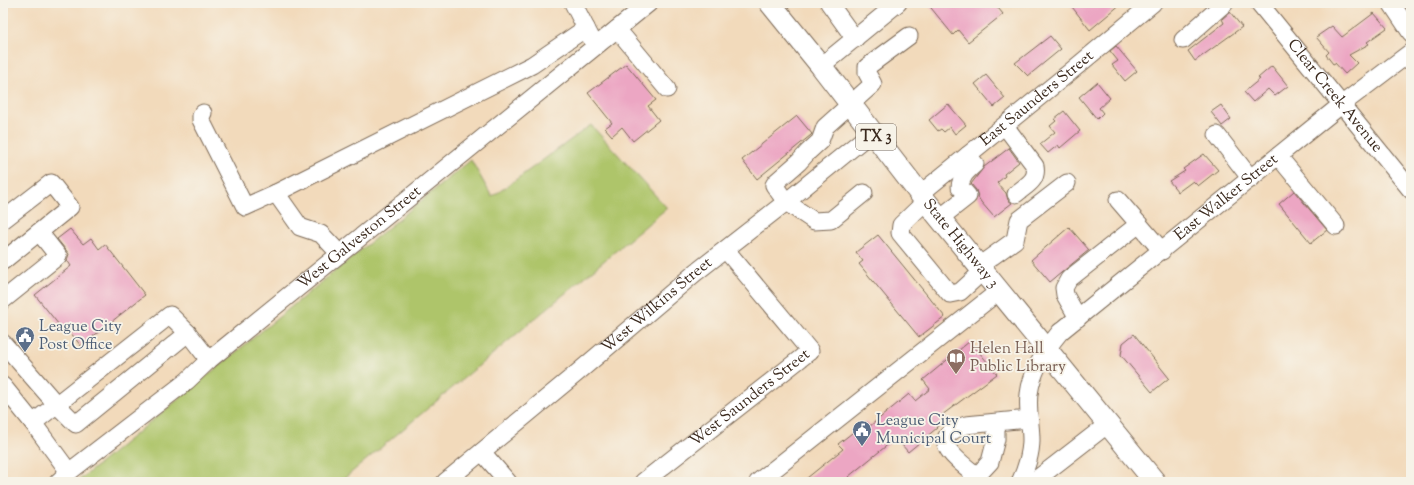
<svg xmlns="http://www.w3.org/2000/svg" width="1414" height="485" font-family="'Sorts Mill Goudy',serif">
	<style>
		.green { fill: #aec56a; stroke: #747844 }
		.building { fill: #eca6c3 }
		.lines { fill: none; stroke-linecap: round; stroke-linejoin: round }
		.minor-casing { stroke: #7b6855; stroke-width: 19 }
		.major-casing { stroke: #7b6855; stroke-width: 23 }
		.minor { stroke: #fff; stroke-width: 17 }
		.major { stroke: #fff; stroke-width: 21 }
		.labels { text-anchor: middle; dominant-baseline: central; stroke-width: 3.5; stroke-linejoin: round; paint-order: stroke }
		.shield { fill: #f7f3e8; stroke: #73665b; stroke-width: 1 }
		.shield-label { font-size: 15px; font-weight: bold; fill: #3b2a1e }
		.street-label { font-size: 16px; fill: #3b2a1e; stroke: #f7f3e8 }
		.service-label { font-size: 16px; fill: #4e5e75; stroke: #f7f3e8; text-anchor: start }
		.education-label { font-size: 16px; fill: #785e54; stroke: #f7f3e8; text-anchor: start }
	</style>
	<rect width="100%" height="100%" fill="#f7f3e8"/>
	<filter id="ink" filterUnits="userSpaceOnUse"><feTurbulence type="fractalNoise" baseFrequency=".025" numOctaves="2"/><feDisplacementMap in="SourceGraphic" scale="8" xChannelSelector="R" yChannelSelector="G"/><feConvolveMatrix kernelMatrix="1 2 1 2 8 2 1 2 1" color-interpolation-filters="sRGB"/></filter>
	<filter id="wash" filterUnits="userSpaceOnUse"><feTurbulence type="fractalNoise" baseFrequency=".012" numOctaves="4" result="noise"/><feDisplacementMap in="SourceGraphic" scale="16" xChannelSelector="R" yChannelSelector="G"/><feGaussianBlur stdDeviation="0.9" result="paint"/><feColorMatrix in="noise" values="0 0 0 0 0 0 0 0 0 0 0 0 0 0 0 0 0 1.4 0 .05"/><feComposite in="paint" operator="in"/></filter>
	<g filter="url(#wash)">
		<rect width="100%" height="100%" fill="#f2dabb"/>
		<path class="green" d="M591 125 667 208 340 482H77L471 160 492 197Z"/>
		<g id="blocks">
			<g class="building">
				<path d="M927 3H994L1003 14 968 42 958 30 953 35Z"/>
				<path d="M1069 3H1122L1090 30Z"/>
				<path d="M1230 12 1242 27 1195 61 1188 51 1224 23 1222 19Z"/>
				<path d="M1374 13 1387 28 1367 42 1369 44 1349 55 1357 63 1345 74 1335 63 1333 64 1326 55 1329 52 1316 37 1332 26 1342 37Z"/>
				<path d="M1050 36 1061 49 1028 76 1015 63Z"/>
				<path d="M1116 46 1137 71 1125 81 1112 65 1118 61 1110 51Z"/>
				<path d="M626 64 656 100 648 106 659 120 633 141 622 127 612 136 605 128 612 123 588 93Z"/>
				<path d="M1272 66 1288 86 1275 96 1268 89 1253 102 1244 92 1260 79 1258 78Z"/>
				<path d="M986 75 1005 98 994 107 975 84Z"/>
				<path d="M1097 82 1110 98 1099 108 1103 113 1097 119 1079 97Z"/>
				<path d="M948 104 966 125 955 134 950 127 944 132 941 129 938 131 929 120Z"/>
				<path d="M1221 105 1231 119 1222 126 1211 112Z"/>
				<path d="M1064 111 1080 131 1060 148 1058 145 1048 153 1040 144 1055 132 1050 126 1056 121 1054 119Z"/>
				<path d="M797 116 812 134 811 135 757 179 742 160Z"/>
				<path d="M1009 148 1019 162 1004 174 1005 176 997 183 1006 193 1008 200 1012 203 994 217 981 202 978 197 976 190 971 184 984 167Z"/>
				<path d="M1204 154 1218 170 1198 186 1193 181 1178 192 1169 181 1185 171 1183 169Z"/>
				<path d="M1294 191 1327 230 1311 243 1279 204Z"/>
				<path d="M1069 227 1089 250 1050 282 1031 260Z"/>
				<path d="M70 229 83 244 91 238 99 249 105 244 145 295 81 346 70 332 67 335 35 295 71 266 67 260 69 254 57 239Z"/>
				<path d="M878 235 945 317 919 337 859 264 863 261 856 252Z"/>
				<path d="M1134 334 1169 378 1152 392 1121 355 1123 343Z"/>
				<path d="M970 341 997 374 942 415 947 420 936 427 937 428 908 452 896 438 848 477 852 482H802L843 449 838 444 866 422 870 426 909 394 915 401 930 389 923 380Z"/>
			</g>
		</g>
	</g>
	<g filter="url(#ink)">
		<use href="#blocks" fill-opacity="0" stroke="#7b6855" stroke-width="1"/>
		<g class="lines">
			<defs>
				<g id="minor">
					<path d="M573 3 591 38"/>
					<path d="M829 3 855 39"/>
					<path id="s1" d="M1259 3 1411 190"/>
					<path d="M1391 3 1411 33"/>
					<path d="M617 29 667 89"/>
					<path d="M1183 40 1225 3"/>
					<path d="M821 66 898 3"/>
					<path d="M203 113 201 116V120L245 207 276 193 300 227 321 234 340 254"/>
					<path d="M1005 126 1035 166C1038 181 1026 185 1016 194"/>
					<path d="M1217 135 1251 179"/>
					<path d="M1278 156 1336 226"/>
					<path d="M276 193 532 65 586 28"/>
					<path d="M864 193 831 220 814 221 786 202 774 185 776 182 799 162 808 152 820 141 825 127 873 84 867 73V67L909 36"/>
					<path id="s2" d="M920 194 1070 72 1153 3"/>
					<path d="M1118 200 1162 251"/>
					<path d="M926 201 901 225 900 233 950 294 960 292 983 271"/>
					<path d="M940 218 968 196 960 187C961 176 967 171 975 164L968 155"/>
					<path d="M3 220 51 183 70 207 3 261"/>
					<path d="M979 266 1015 240 1019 220 1067 183"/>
					<path d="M3 300 58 256 39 232"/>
					<path d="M1078 318 1065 295 1064 288 1069 279 1139 224"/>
					<path d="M3 343 56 404 76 424 188 333"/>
					<path d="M3 386 33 423 69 472"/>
					<path d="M33 423 170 315 188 333 209 360"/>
					<path d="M482 452 508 482"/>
					<path d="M977 476 990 462 996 439V423"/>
					<path id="s3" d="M58 482 69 472 187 381 209 360 649 3"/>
					<path id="s4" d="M445 482 577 373 695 273 786 202 872 132"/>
					<path id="s5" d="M643 482 810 351 726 250"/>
					<path d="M758 482 999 291"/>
					<path d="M970 482 977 476C959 461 923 438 966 425L1029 419"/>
					<path id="s6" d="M1020 482C1026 470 1031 453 1031 440 1031 425 1027 409 1029 394 1032 370 1045 350 1060 332L1341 105 1411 52"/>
					<path d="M1033 482 1108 424"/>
				</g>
				<g id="major">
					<path id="s7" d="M770 3 821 66 920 194 1155 482"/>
				</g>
			</defs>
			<use href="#minor" class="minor-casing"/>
			<use href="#major" class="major-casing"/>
			<use href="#minor" class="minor"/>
			<use href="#major" class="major"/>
		</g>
	</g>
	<defs>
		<symbol id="civic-pin" viewBox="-11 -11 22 30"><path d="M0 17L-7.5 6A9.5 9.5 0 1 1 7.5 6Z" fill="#5c6f8a" stroke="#f7f3e8"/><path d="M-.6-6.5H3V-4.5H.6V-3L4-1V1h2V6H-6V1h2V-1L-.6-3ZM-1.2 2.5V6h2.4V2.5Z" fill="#fff"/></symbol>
		<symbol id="library-pin" viewBox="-11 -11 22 30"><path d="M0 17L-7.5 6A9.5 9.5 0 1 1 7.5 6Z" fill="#8d6e63" stroke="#f7f3e8"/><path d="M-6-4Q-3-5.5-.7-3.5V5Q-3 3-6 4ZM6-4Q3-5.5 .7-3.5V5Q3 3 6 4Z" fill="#fff"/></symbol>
	</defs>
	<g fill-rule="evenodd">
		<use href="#civic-pin" x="14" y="325" width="22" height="30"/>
		<use href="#library-pin" x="945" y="347" width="22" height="30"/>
		<use href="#civic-pin" x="851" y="419" width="22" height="30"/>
	</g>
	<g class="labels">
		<rect class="shield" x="856" y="124" width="40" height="26" rx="3"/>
		<g class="shield-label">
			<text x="876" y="137">TX 3</text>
		</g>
		<g class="street-label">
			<text stroke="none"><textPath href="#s1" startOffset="120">Clear Creek Avenue</textPath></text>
			<text stroke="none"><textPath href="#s2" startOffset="151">East Saunders Street</textPath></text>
			<text stroke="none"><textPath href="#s6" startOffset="374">East Walker Street</textPath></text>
			<text stroke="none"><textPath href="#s3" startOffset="388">West Galveston Street</textPath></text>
			<text stroke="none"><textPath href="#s7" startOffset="307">State Highway 3</textPath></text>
			<text stroke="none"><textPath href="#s4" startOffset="276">West Wilkins Street</textPath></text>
			<text stroke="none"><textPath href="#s5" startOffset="136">West Saunders Street</textPath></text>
		</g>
		<g class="service-label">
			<text x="39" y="327">League City<tspan x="39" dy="18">Post Office</tspan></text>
			<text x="876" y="421">League City<tspan x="876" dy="18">Municipal Court</tspan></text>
		</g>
		<g class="education-label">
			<text x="970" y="349">Helen Hall<tspan x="970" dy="18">Public Library</tspan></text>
		</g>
	</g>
	<rect width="1414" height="485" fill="none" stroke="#f7f3e8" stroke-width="16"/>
</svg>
